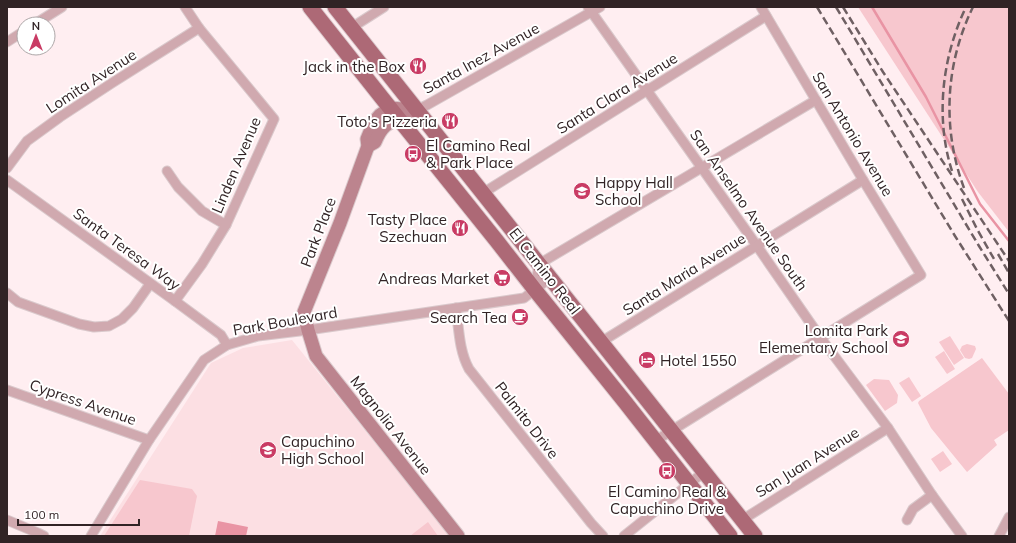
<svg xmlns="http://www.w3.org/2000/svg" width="1016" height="543" font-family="Mulish,sans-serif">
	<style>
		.built { fill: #fcdfe3 }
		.green { fill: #f7c7ce }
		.water { fill: #e994a4 }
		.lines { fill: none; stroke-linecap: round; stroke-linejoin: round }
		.stream { stroke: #e994a4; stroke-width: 2.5 }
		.minor-casing { stroke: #dac9cc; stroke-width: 11 }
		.secondary-casing { stroke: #dac9cc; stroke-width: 15 }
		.primary-casing { stroke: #dac9cc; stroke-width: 17 }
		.minor { stroke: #d0a9af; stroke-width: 9 }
		.secondary { stroke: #bc848e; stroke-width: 13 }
		.primary { stroke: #ad6976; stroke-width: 15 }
		.rail { stroke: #6f6063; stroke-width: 2.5; stroke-dasharray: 8 4; stroke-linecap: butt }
		.labels { text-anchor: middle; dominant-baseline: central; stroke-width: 4; stroke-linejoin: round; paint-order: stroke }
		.street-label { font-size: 15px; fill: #312325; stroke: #fff }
		.poi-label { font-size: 15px; fill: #312325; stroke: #fff; text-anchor: end }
	</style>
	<rect width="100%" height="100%" fill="#ffeef1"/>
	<path class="built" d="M292 340 450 536H100L211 363 243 348Z"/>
	<g class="green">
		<path d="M858 7H1009V232L978 192Z"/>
		<path d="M950 336 964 358 954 365 939 342Z"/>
		<path d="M967 344 975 346 976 349 972 358 969 359 965 358 960 350 962 346Z"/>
		<path d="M944 351 955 369 947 374 935 357Z"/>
		<path d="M982 358 1009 394V430L994 440 997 445 967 472 931 428 918 403 919 401Z"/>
		<path d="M909 377 921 396 912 402 899 383Z"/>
		<path d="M874 379 889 380 898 395 897 403 885 411 866 385Z"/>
		<path d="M943 451 952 464 940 472 931 459Z"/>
		<path d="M140 480 192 489 197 496 189 536H104Z"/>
		<path d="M428 522 438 536H410Z"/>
	</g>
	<path class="water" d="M218 521 248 527 246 536H215Z"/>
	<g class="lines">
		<path class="stream" d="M872 7 926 97 980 204 1009 241"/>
		<defs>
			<g id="minor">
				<path d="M588 7 757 246 820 337 888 428 932 495 962 536"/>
				<path d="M35 24 62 7"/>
				<path d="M351 28 384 7"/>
				<path d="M7 42 24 31"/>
				<path d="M417 110 427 105 600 7"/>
				<path d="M7 168 27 141 60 117 112 83 199 28"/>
				<path d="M167 171 178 187 202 211 226 225"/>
				<path d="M7 180 175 301 221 335 227 345"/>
				<path d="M483 193 766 16"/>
				<path d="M535 290 539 264 816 100"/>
				<path d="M7 293 18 302 79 324 94 327 109 326 122 319 133 308 150 284"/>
				<path d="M175 301 202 264 226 225 274 119 199 28 185 7"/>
				<path d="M456 308C459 329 459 351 469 369L591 523 603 536"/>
				<path d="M601 342 863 180"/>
				<path d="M7 390 149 440"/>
				<path d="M655 441 921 275 863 180 761 7"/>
				<path d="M7 520 38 533 44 536"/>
				<path d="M742 520 888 428"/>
				<path d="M907 520 913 509 932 495"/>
				<path d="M91 536 149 440 204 360 227 345 258 336 308 330 524 298 550 278"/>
				<path d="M624 536 704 472"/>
				<path d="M999 536 1009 517"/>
			</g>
			<g id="secondary">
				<path d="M417 110 390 108 380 115 374 122 367 139 368 146 340 223 304 312 308 330 316 356 458 536"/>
				<path d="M368 146 375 142C383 123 389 123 407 114"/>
			</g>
			<g id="primary">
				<path d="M310 7 382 98 496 240 535 290 625 402 730 536"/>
				<path d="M335 7 755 536"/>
			</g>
		</defs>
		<use href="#minor" class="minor-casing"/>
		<use href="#secondary" class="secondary-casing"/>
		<use href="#primary" class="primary-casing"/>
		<use href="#minor" class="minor"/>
		<use href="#secondary" class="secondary"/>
		<use href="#primary" class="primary"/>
		<g class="rail">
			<path d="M817 7 955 236 1009 321"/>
			<path d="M836 7 979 246 1009 294"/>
			<path d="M843 7 883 72 1009 261"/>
			<path d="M952 171C935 118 942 57 966 7"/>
			<path d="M964 188C942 129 945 64 973 7"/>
			<path d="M962 199 977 229 994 259"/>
			<path d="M998 254 1009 273"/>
		</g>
	</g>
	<defs>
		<symbol id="restaurant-disc" viewBox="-11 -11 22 22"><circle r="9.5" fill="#c93b64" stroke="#fff"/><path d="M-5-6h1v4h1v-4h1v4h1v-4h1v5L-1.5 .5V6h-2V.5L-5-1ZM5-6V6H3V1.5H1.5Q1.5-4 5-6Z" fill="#fff"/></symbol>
		<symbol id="bus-disc" viewBox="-11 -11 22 22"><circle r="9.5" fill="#c93b64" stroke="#fff"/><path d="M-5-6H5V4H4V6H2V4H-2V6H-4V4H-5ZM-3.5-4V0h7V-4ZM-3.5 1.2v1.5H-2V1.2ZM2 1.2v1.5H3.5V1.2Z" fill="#fff"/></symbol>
		<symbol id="school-disc" viewBox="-11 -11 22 22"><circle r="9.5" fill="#c93b64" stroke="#fff"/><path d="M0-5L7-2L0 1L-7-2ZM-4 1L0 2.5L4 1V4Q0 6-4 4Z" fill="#fff"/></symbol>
		<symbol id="supermarket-disc" viewBox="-11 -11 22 22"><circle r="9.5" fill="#c93b64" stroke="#fff"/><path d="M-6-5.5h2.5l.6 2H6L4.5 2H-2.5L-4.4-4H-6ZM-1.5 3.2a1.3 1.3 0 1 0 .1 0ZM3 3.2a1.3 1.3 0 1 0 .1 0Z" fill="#fff"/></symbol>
		<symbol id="cafe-disc" viewBox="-11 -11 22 22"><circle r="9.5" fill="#c93b64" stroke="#fff"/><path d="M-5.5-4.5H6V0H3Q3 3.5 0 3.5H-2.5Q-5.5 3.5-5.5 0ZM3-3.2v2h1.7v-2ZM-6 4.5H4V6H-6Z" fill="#fff"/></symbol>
		<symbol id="hotel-disc" viewBox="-11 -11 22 22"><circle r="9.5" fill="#c93b64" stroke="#fff"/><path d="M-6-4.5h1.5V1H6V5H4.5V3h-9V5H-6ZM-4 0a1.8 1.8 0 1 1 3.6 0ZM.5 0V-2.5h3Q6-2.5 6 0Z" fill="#fff"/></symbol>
	</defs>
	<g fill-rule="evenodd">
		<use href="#restaurant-disc" x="408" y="56" width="20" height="20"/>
		<use href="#restaurant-disc" x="440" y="111" width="20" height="20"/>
		<use href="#bus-disc" x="403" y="144" width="20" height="20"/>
		<use href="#school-disc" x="572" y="181" width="20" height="20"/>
		<use href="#restaurant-disc" x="450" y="218" width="20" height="20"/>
		<use href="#supermarket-disc" x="492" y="268" width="20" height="20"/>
		<use href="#cafe-disc" x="510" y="307" width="20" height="20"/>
		<use href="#school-disc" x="891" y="329" width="20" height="20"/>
		<use href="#hotel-disc" x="637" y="350" width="20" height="20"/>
		<use href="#school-disc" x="258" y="440" width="20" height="20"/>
		<use href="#bus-disc" x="657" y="461" width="20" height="20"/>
	</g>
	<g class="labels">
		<g class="street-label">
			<text transform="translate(481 58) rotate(-29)">Santa Inez Avenue</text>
			<text transform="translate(91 81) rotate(-33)">Lomita Avenue</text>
			<text transform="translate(617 93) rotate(-32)">Santa Clara Avenue</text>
			<text transform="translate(853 134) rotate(59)">San Antonio Avenue</text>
			<text transform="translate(236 165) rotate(-67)">Linden Avenue</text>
			<text transform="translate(749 210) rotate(55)">San Anselmo Avenue South</text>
			<text transform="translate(318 232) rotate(-69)">Park Place</text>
			<text transform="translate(127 249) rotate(36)">Santa Teresa Way</text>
			<text transform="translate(545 271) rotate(52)">El Camino Real</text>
			<text transform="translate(684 274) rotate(-32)">Santa Maria Avenue</text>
			<text transform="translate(285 321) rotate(-10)">Park Boulevard</text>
			<text transform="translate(83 402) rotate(19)">Cypress Avenue</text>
			<text transform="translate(527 420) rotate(52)">Palmito Drive</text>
			<text transform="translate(391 425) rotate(52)">Magnolia Avenue</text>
			<text transform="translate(807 462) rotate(-32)">San Juan Avenue</text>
		</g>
		<g class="poi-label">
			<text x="405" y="66">Jack in the Box</text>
			<text x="437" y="121">Toto's Pizzeria</text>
			<text x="426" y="145" text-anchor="start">El Camino Real<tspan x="426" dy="17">&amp; Park Place</tspan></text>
			<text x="595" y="182" text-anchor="start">Happy Hall<tspan x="595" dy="17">School</tspan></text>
			<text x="447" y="219">Tasty Place<tspan x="447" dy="17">Szechuan</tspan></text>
			<text x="489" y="278">Andreas Market</text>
			<text x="507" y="317">Search Tea</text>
			<text x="888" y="330">Lomita Park<tspan x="888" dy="17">Elementary School</tspan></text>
			<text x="660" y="360" text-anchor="start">Hotel 1550</text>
			<text x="281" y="441" text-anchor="start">Capuchino<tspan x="281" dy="17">High School</tspan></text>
			<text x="667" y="491" text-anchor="middle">El Camino Real &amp;<tspan x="667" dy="17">Capuchino Drive</tspan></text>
		</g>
	</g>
	<rect width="1016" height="543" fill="none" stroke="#312325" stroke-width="16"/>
	<g transform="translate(36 36)"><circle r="19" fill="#ffffff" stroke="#ada7a8"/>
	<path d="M0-3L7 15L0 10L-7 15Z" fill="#c93b64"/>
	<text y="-6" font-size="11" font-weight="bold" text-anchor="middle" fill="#312325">N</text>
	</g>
	<path d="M18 519v6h121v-6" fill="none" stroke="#312325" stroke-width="2"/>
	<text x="24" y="519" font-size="12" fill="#312325" stroke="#ffffff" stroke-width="3" paint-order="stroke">100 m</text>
</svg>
